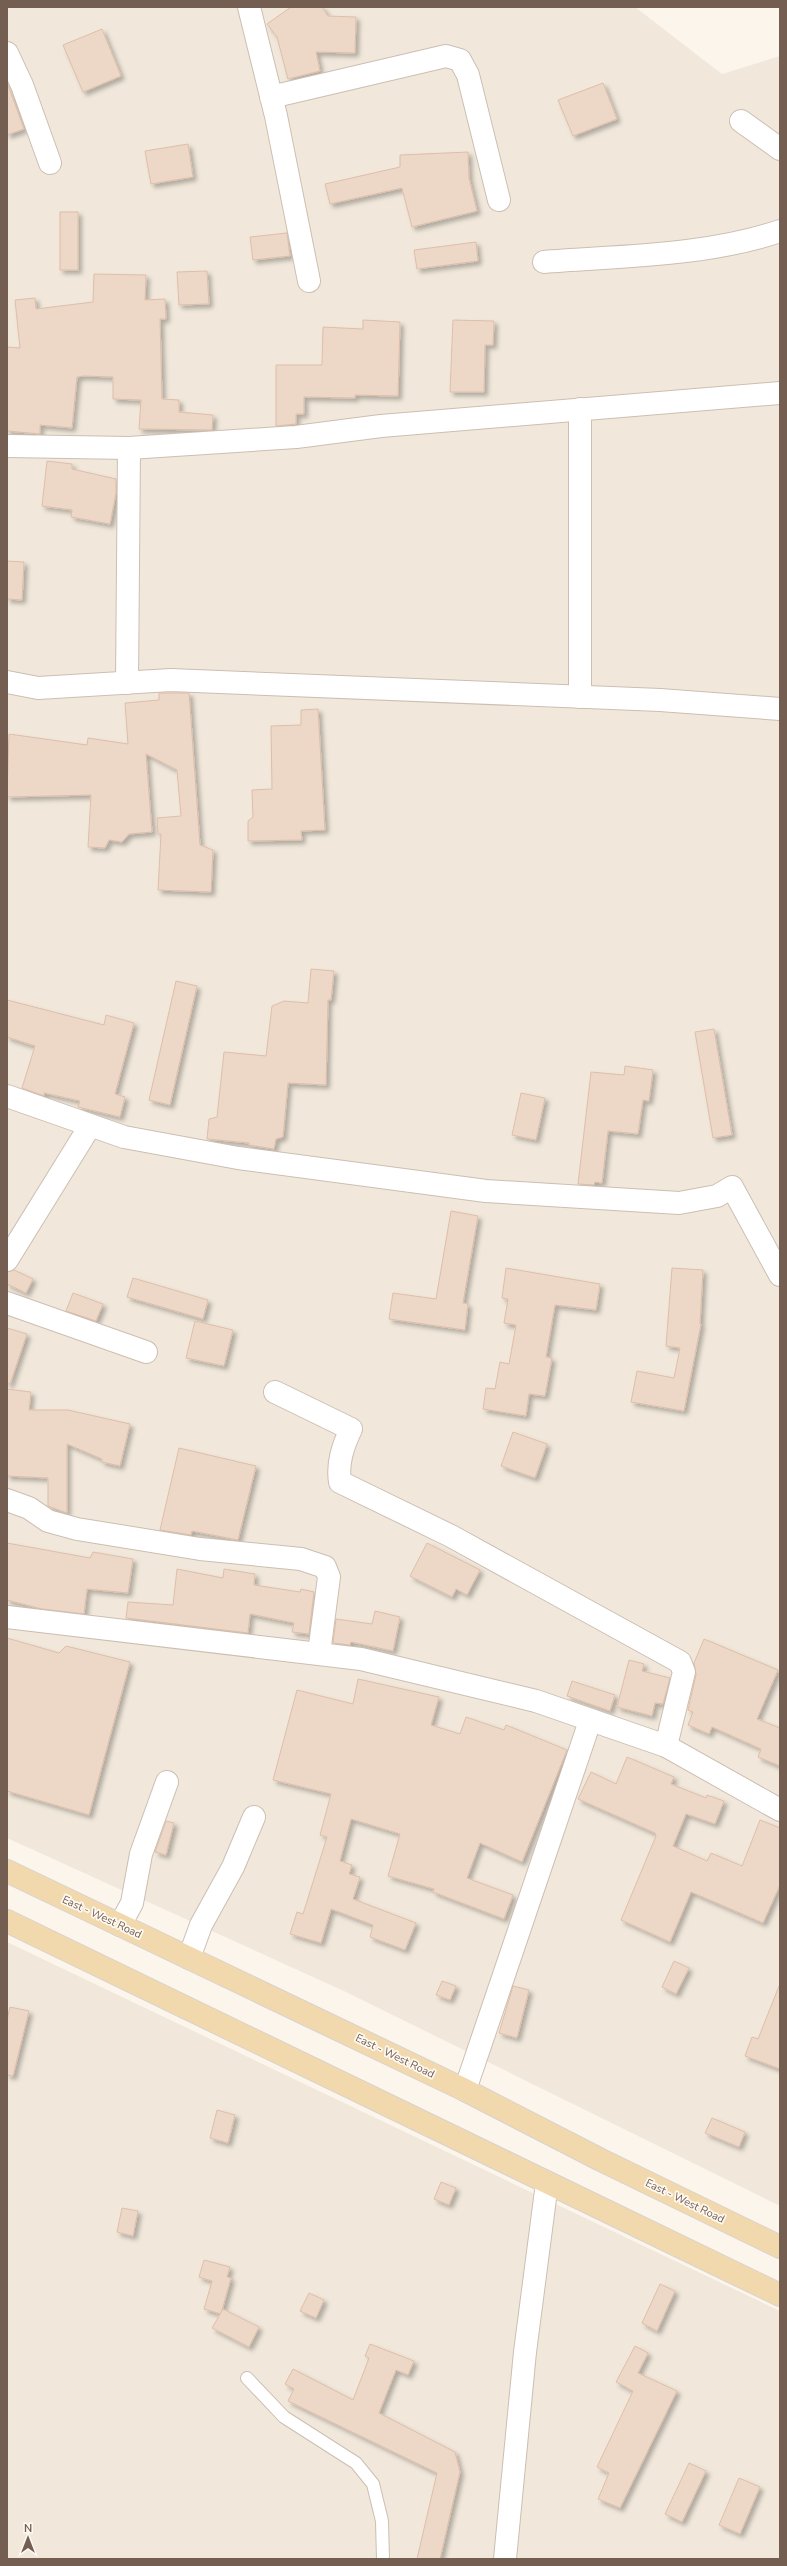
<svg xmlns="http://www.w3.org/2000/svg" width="787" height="2566" font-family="'Nunito Sans',sans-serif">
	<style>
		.residential { fill: #f1e8db }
		.building { fill: #edd7c6; stroke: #debea9; filter: url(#shadow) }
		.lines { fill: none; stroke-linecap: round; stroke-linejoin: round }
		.service-casing { stroke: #ccbeb2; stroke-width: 14 }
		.minor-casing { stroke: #ccbeb2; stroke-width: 24 }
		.primary-casing { stroke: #d8d2ce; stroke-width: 24 }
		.service { stroke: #fff; stroke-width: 12 }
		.minor { stroke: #fff; stroke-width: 22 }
		.primary { stroke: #f1d9ad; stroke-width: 22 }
		.labels { text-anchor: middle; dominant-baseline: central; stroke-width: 3.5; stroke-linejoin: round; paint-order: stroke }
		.street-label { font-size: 11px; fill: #735e51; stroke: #fdf9f2 }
	</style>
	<defs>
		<filter id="shadow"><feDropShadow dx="3.5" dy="3.5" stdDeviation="2" flood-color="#0004"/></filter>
	</defs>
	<rect width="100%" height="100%" fill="#fbf5ec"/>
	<g class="residential">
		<path d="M7 7H635L722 74 780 56V2206L346 1992 7 1838Z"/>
		<path d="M7 1942 780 2311V2559H7Z"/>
	</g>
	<g class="building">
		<path d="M291 7H322L328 16 356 17 355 53 316 52 320 71 288 79 277 37 267 24Z"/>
		<path d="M102 29 121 76 83 92 63 45Z"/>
		<path d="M7 82 24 129 7 135Z"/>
		<path d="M603 83 617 119 573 136 558 100Z"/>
		<path d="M188 144 193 177 151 184 145 151Z"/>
		<path d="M468 152 469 178 477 211 412 227 402 188 330 204 325 184 400 167V155Z"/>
		<rect x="60" y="212" width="18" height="58"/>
		<path d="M287 233 290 256 253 260 250 237Z"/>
		<path d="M476 242 478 261 417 269 414 250Z"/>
		<path d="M207 271 209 304 179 305 177 272Z"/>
		<path d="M94 274 146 275 145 300 165 299 166 319H160L162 399 179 400V412L213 415 212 430 139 429 141 400 113 399V377L84 376 77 377 72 428 40 425V434L7 431V347L20 348 15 300 35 298 36 309 93 302Z"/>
		<path d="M363 320 400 322 398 396 355 395V398L304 397V414H296V424L276 426V365H322L323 327 363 329Z"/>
		<path d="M453 320 494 321 493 345H485L484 392H450Z"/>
		<path d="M47 461 72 464V469L116 479V493L110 524 71 517 72 510 42 506Z"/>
		<path d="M7 561 24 562 22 600 7 599Z"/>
		<path d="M159 693H189L200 845 213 850 211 892 158 890 161 834H158L157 818 181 816 177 770 146 754 152 832 129 834 122 842 109 840 105 848 88 847 91 795 7 797 9 734 87 745 88 738 128 744 125 703 159 700Z"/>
		<path d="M318 709 325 830 301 831 302 840 248 841V821L253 817 252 790 272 789 271 726 301 725V710Z"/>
		<path d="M311 969 334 971 331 1000H328L326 1085 288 1083 283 1137 276 1139 274 1149 249 1145V1143L207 1139 209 1119 217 1117 224 1052 266 1056 272 1006 284 1001 308 1003Z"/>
		<path d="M176 981 197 986 170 1105 149 1100Z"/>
		<path d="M7 1000 104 1025 106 1015 134 1023 115 1094 125 1097 120 1117 78 1107 80 1101 44 1093V1096L22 1088 35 1046 7 1037Z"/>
		<path d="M714 1029 732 1135 713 1138 695 1032Z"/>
		<path d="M625 1066 653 1070 649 1101 643 1100 638 1134 608 1131 602 1183 595 1182 594 1185 578 1184 591 1072 624 1075Z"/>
		<path d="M521 1093 545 1098 536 1140 512 1135Z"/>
		<path d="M451 1211 478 1216 463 1303 468 1304 465 1330 389 1319 393 1293 436 1299Z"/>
		<path d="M506 1268 600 1284 596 1310 555 1305 546 1357 552 1358 545 1396 529 1394 526 1416 483 1409 486 1388 495 1389 500 1362 509 1364 516 1325 504 1323 508 1299 502 1298Z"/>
		<path d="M672 1268 703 1270 700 1324H701L684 1411 631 1402 637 1371 674 1378 680 1348 666 1346Z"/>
		<path d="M14 1270 33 1279 26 1293 7 1284V1272Z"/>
		<path d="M133 1278 208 1300 203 1319 127 1297Z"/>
		<path d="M73 1293 103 1304 96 1321 66 1311Z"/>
		<path d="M195 1321 233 1330 224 1366 186 1358Z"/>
		<path d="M7 1328 27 1334 10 1384H7Z"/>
		<path d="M7 1389 31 1392 29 1410H68L130 1424 120 1466 102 1462V1459L67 1444V1513L48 1506V1478L7 1476Z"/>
		<path d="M513 1432 547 1444 535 1478 501 1466Z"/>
		<path d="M179 1448 256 1466 238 1540 192 1531 191 1535 160 1530Z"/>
		<path d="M7 1543 90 1558 93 1552 133 1559 128 1593 87 1589 84 1614 42 1609 7 1600Z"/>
		<path d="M427 1543 480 1570 467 1595 456 1589 452 1597 410 1576Z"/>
		<path d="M177 1569 223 1578 224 1569 255 1574 254 1585 300 1592 301 1589 314 1592 309 1634 292 1632 294 1623 250 1614 248 1633 126 1618 128 1602 173 1605Z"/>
		<path d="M375 1611 400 1617 393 1651 351 1642 350 1645 333 1643 336 1619 372 1624Z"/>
		<path d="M7 1638 59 1653 66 1646 130 1662 89 1815 7 1791Z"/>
		<path d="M704 1639 778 1670 757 1719 780 1728V1766L758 1757 761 1749 712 1727 709 1734 688 1725 693 1712 688 1710 696 1675 694 1663Z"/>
		<path d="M629 1660 644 1664 642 1671 670 1678 663 1704 655 1703 652 1716 617 1707Z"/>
		<path d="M358 1679 439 1697 431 1725 460 1734 466 1717 504 1730 506 1725 567 1750 522 1862 480 1843 467 1878 513 1895 504 1919 433 1892 434 1889 388 1876 400 1834 351 1819 340 1861 352 1865 349 1874 360 1877 353 1899 416 1923 405 1950 370 1937 373 1925 331 1909 321 1943 290 1934 297 1912 303 1914 327 1837 320 1835 331 1794 273 1780 297 1690 353 1704Z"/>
		<path d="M572 1681 615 1695 610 1711 567 1696Z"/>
		<path d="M627 1757 674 1777 671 1784 706 1798 707 1795 724 1801 715 1824 686 1814 673 1846 707 1861 711 1853 742 1866 760 1820 780 1828V1885L763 1923 691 1892 670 1942 621 1920 656 1836 655 1833 578 1799 591 1772 616 1784Z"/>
		<path d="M166 1821 174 1823 166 1855 155 1852Z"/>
		<path d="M674 1961 689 1968 676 1994 662 1987Z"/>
		<path d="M442 1981 456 1986 450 2000 436 1995Z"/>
		<path d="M513 1986 529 1990 517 2038 499 2033Z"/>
		<path d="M779 1986H780V2069L745 2056 752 2037 758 2039Z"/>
		<path d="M10 2007 29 2011 13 2076 7 2075V2020Z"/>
		<path d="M217 2110 235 2115 228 2143 210 2138Z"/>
		<path d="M712 2118 745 2132 739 2147 705 2133Z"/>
		<path d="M441 2182 456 2188 449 2205 434 2199Z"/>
		<path d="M122 2208 138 2211 133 2236 117 2232Z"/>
		<path d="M204 2260 230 2267 227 2277 231 2278 221 2314 204 2309 212 2281 199 2277Z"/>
		<path d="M660 2284 675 2291 657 2331 642 2323Z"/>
		<path d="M309 2293 324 2300 316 2318 300 2311Z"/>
		<path d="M223 2309 259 2327 249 2347 212 2328Z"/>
		<path d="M370 2344 414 2361 408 2375 396 2370 379 2413 455 2452 460 2472 440 2559H417L437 2473 288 2401 294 2389 285 2384 293 2369 353 2400 369 2358 365 2356Z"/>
		<path d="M635 2346 648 2353 638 2373 677 2391 620 2508 598 2499 609 2473 597 2467 633 2391 616 2382Z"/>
		<path d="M689 2463 706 2471 682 2522 665 2514Z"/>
		<path d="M739 2478 760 2487 740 2534 719 2525Z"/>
	</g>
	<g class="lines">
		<defs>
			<path id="service" d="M247 2378 284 2417 356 2463 373 2484 382 2521 383 2559"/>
			<g id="minor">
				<path d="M249 7 276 116 309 281"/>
				<path d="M7 53 22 85 50 163"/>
				<path d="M271 97 446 56 460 60 468 75 499 200"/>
				<path d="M741 121 780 149"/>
				<path d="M544 262C621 256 706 256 780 231"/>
				<path d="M580 409V697"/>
				<path d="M7 446 129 448 296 437 381 426 780 393"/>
				<path d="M7 682 38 688 171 680 660 700 780 709"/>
				<path d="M127 683 129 448"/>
				<path d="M7 1096 124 1137 238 1158 486 1191 679 1203 717 1196 732 1187 780 1275"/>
				<path d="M7 1260 90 1126"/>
				<path d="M7 1303 146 1352"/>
				<path d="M275 1392 351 1429C343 1446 337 1463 340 1482L451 1536 680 1662 684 1672 666 1746"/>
				<path d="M7 1500 29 1508 48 1521 77 1529 200 1549 301 1559 325 1567 329 1577 319 1653"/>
				<path d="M7 1617 361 1659 536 1701 666 1746 780 1810"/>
				<path d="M120 1925 132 1903 141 1854 167 1782"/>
				<path d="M189 1958 201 1925 233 1867 254 1817"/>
				<path d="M465 2090 590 1721"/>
				<path d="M505 2559 525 2352 547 2183"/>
			</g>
			<g id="primary">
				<path d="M7 1871 465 2090 601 2160 780 2247"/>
				<path d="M7 1921 780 2295"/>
			</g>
		</defs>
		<use href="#service" class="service-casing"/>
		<use href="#minor" class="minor-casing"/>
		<use href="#primary" class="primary-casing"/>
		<use href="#service" class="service"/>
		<use href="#minor" class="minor"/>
		<use href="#primary" class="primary"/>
	</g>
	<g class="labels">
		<g class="street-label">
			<text transform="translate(102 1917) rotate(25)">East - West Road</text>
			<text transform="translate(395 2056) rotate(26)">East - West Road</text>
			<text transform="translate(685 2201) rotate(26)">East - West Road</text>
		</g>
	</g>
	<rect width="787" height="2566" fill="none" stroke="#735e51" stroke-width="16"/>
	<g transform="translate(28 2538)" stroke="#fdf9f2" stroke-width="3" paint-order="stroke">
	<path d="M0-3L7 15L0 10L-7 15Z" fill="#735e51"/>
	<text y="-6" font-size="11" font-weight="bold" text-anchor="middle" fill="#735e51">N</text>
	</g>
</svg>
